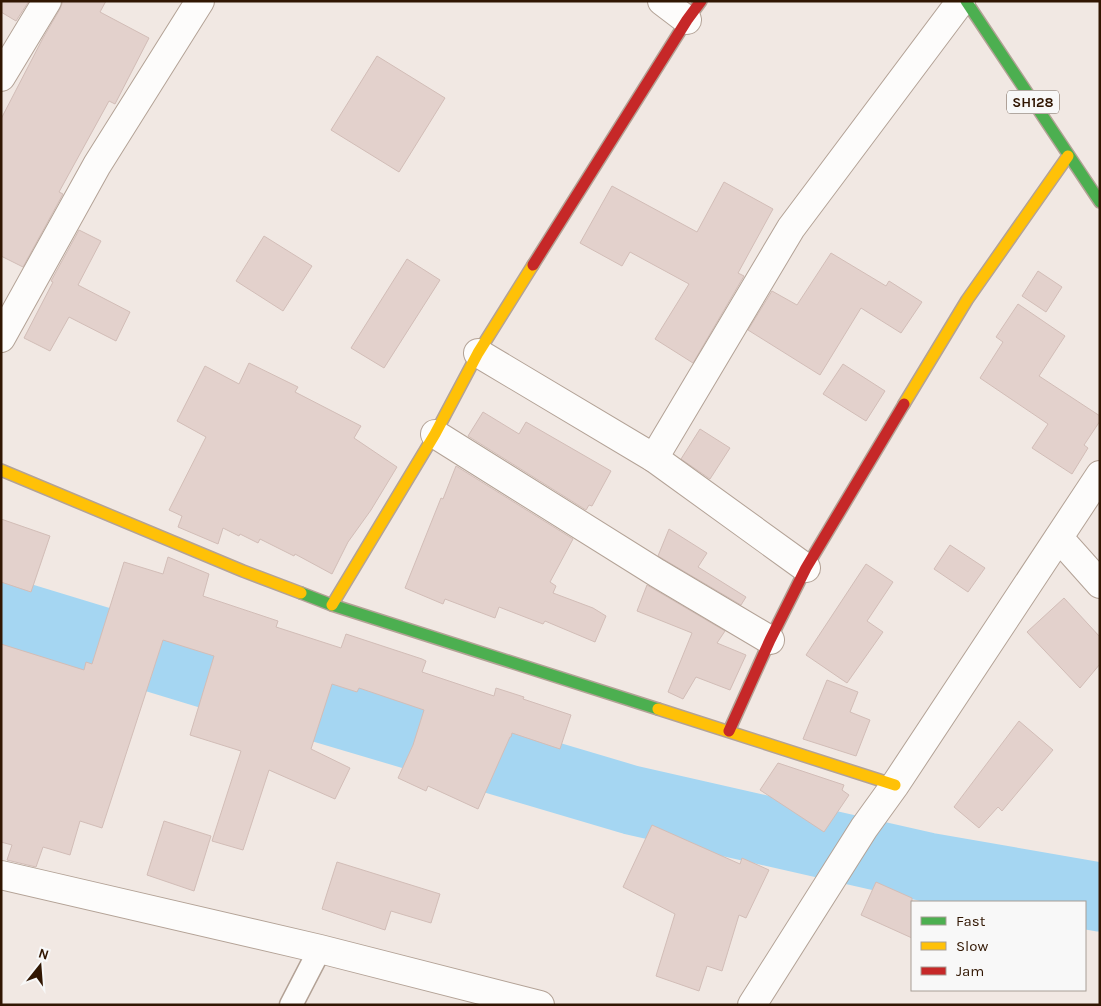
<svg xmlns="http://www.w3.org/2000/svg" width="1101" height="1006" font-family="Karla,sans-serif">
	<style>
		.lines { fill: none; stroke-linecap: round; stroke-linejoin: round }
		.river { stroke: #a5d6f2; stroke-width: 69 }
		.building { fill: #e3d1cc; stroke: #d2bdb7 }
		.lane-casing { stroke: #b3a296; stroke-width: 25 }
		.street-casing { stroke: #b3a296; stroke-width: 30 }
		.fast-casing { stroke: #b3a296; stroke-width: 14 }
		.slow-casing { stroke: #b3a296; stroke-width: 14 }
		.jam-casing { stroke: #b3a296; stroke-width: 14 }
		.lane { stroke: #fdfcfb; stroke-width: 22 }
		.street { stroke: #fdfcfb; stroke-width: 28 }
		.fast { stroke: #4caf50; stroke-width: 11 }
		.slow { stroke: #ffc107; stroke-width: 11 }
		.jam { stroke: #c62828; stroke-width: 11 }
		.labels { text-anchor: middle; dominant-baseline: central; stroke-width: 4; stroke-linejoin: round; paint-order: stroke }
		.shield { fill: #f8f8f8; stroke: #6d5a4c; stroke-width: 1 }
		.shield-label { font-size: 14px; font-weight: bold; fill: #311602 }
	</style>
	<rect width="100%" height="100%" fill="#f1e8e3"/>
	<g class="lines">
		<path class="river" d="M1 611 244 685 631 800 927 867 1100 897"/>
	</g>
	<g class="building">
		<path d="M1 1H29L16 21 1 12Z"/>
		<path d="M63 1H106L100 12 149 38 115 104 109 101 59 192 63 194 23 267 1 256V119L43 38 60 9Z"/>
		<path d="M377 56 445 98 399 172 331 130Z"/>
		<path d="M724 182 773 209 738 273 744 276 693 363 655 339 689 284 630 252 622 266 580 243 612 186 697 232Z"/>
		<path d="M79 230 101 241 78 285 130 312 116 341 69 317 50 351 24 338 53 282 51 281Z"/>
		<path d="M264 236 312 266 283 311 236 281Z"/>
		<path d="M831 253 886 286 889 281 922 302 901 333 861 308 820 375 748 330 772 291 797 305Z"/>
		<path d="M407 259 440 280 384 368 351 348Z"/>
		<path d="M1038 271 1062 287 1046 312 1022 296Z"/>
		<path d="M1018 304 1065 336 1039 376 1100 416V421L1084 445 1088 448 1072 474 1032 448 1048 424 980 378 1003 342 996 337Z"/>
		<path d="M249 363 298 387 295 392 361 426 354 438 397 467 371 510 348 542 332 574 295 554 294 556 260 539 258 543 240 534 239 536 223 528 218 544 178 527 182 516 169 510 206 437 177 421 205 366 239 384Z"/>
		<path d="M843 364 885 391 866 421 823 394Z"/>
		<path d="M483 412 519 434 526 422 611 471 592 506 589 505 586 510 468 436Z"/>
		<path d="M700 429 730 448 710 479 681 459Z"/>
		<path d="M456 466 573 539 550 582 556 586 553 593 593 608 606 616 595 642 545 621 543 624 499 607 495 618 445 599 443 604 405 588 441 498 443 499Z"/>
		<path d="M1 519 50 536 31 592 1 582Z"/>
		<path d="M669 529 707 553 698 567 746 597 741 605 658 556Z"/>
		<path d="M950 545 985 568 968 592 934 569Z"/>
		<path d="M168 557 209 574 203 596 278 621 276 627 341 648 346 634 422 659 426 661 422 672 494 696 496 688 524 697 523 699 571 715 560 749 512 733 511 737H510L478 809 428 786 426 791 398 778 413 745 424 710 359 688 357 692 332 684 311 749 350 768 335 799 269 770 243 850 212 841 241 751 190 735 214 656 163 640 102 828 80 821 70 855 43 847 36 867 7 860 12 845 1 842V644L84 670 86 662 92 664 124 562 163 574Z"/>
		<path d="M866 564 893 582 867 621 883 632 847 683 806 655Z"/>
		<path d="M647 585 725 631 717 643 746 655 730 690 696 677 683 699 668 692 692 633 637 611Z"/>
		<path d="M1064 598 1100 637V664L1080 688 1027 632Z"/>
		<path d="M827 680 858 692 850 712 870 720 856 756 803 739Z"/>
		<path d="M1019 721 1053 750 1002 811 998 807 979 828 954 807Z"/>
		<path d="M778 763 844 785 842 790 849 795 824 832 760 790Z"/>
		<path d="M164 821 211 836 194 891 147 875Z"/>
		<path d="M652 825 740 864 742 858 769 870 746 918 739 915 722 971 707 966 699 991 656 976 675 914 623 887Z"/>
		<path d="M337 862 440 894 431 923 391 911 385 930 322 909Z"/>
		<path d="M876 882 912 898V938L861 915Z"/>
	</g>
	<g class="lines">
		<defs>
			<path id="lane" d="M291 1005 320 949"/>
			<g id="street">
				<path d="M662 1 687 20"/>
				<path d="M1 77 47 1"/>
				<path d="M1 338 97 165 200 1"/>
				<path d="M478 353 654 458 806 568"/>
				<path d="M435 434 657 573 770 640"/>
				<path d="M654 458 791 228 961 1"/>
				<path d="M1059 538 1100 584"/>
				<path d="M1 875 320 949 540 1005"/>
				<path d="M752 1005 864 828 895 785 1100 475"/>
			</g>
			<g id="fast">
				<path d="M966 1 1100 202"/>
				<path d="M301 593 332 605 658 709"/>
			</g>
			<g id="slow">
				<path d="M904 404 967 300 1068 156"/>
				<path d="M1 470 243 571 301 593"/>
				<path d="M332 605 435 434 478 353 533 265"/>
				<path d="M658 709 895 785"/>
			</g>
			<g id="jam">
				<path d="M533 265 687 20 701 1"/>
				<path d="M729 731 770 640 806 568 904 404"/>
			</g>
		</defs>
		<use href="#lane" class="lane-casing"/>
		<use href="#street" class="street-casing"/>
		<use href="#fast" class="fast-casing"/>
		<use href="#slow" class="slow-casing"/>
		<use href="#jam" class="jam-casing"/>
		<use href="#lane" class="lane"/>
		<use href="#street" class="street"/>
		<use href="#fast" class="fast"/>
		<use href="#slow" class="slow"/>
		<use href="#jam" class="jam"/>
	</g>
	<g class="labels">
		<rect class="shield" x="1007" y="90.5" width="52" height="23" rx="4"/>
		<g class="shield-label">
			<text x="1033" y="102">SH128</text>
		</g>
	</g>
	<rect width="1101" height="1006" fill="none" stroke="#311602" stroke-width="5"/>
	<rect x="911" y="901" width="175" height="90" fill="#f8f8f8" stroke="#a89e96"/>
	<rect x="921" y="917" width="25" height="8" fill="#4caf50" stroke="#a89e96"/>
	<text x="956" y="926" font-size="15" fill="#311602">Fast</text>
	<rect x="921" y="942" width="25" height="8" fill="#ffc107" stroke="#a89e96"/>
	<text x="956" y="951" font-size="15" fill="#311602">Slow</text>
	<rect x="921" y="967" width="25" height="8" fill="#c62828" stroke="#a89e96"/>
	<text x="956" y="976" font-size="15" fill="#311602">Jam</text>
	<g transform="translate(40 966) rotate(17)" stroke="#f8f8f8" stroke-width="4" paint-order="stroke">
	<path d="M0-4L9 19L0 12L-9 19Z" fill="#311602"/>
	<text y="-8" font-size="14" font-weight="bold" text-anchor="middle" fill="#311602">N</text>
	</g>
</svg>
